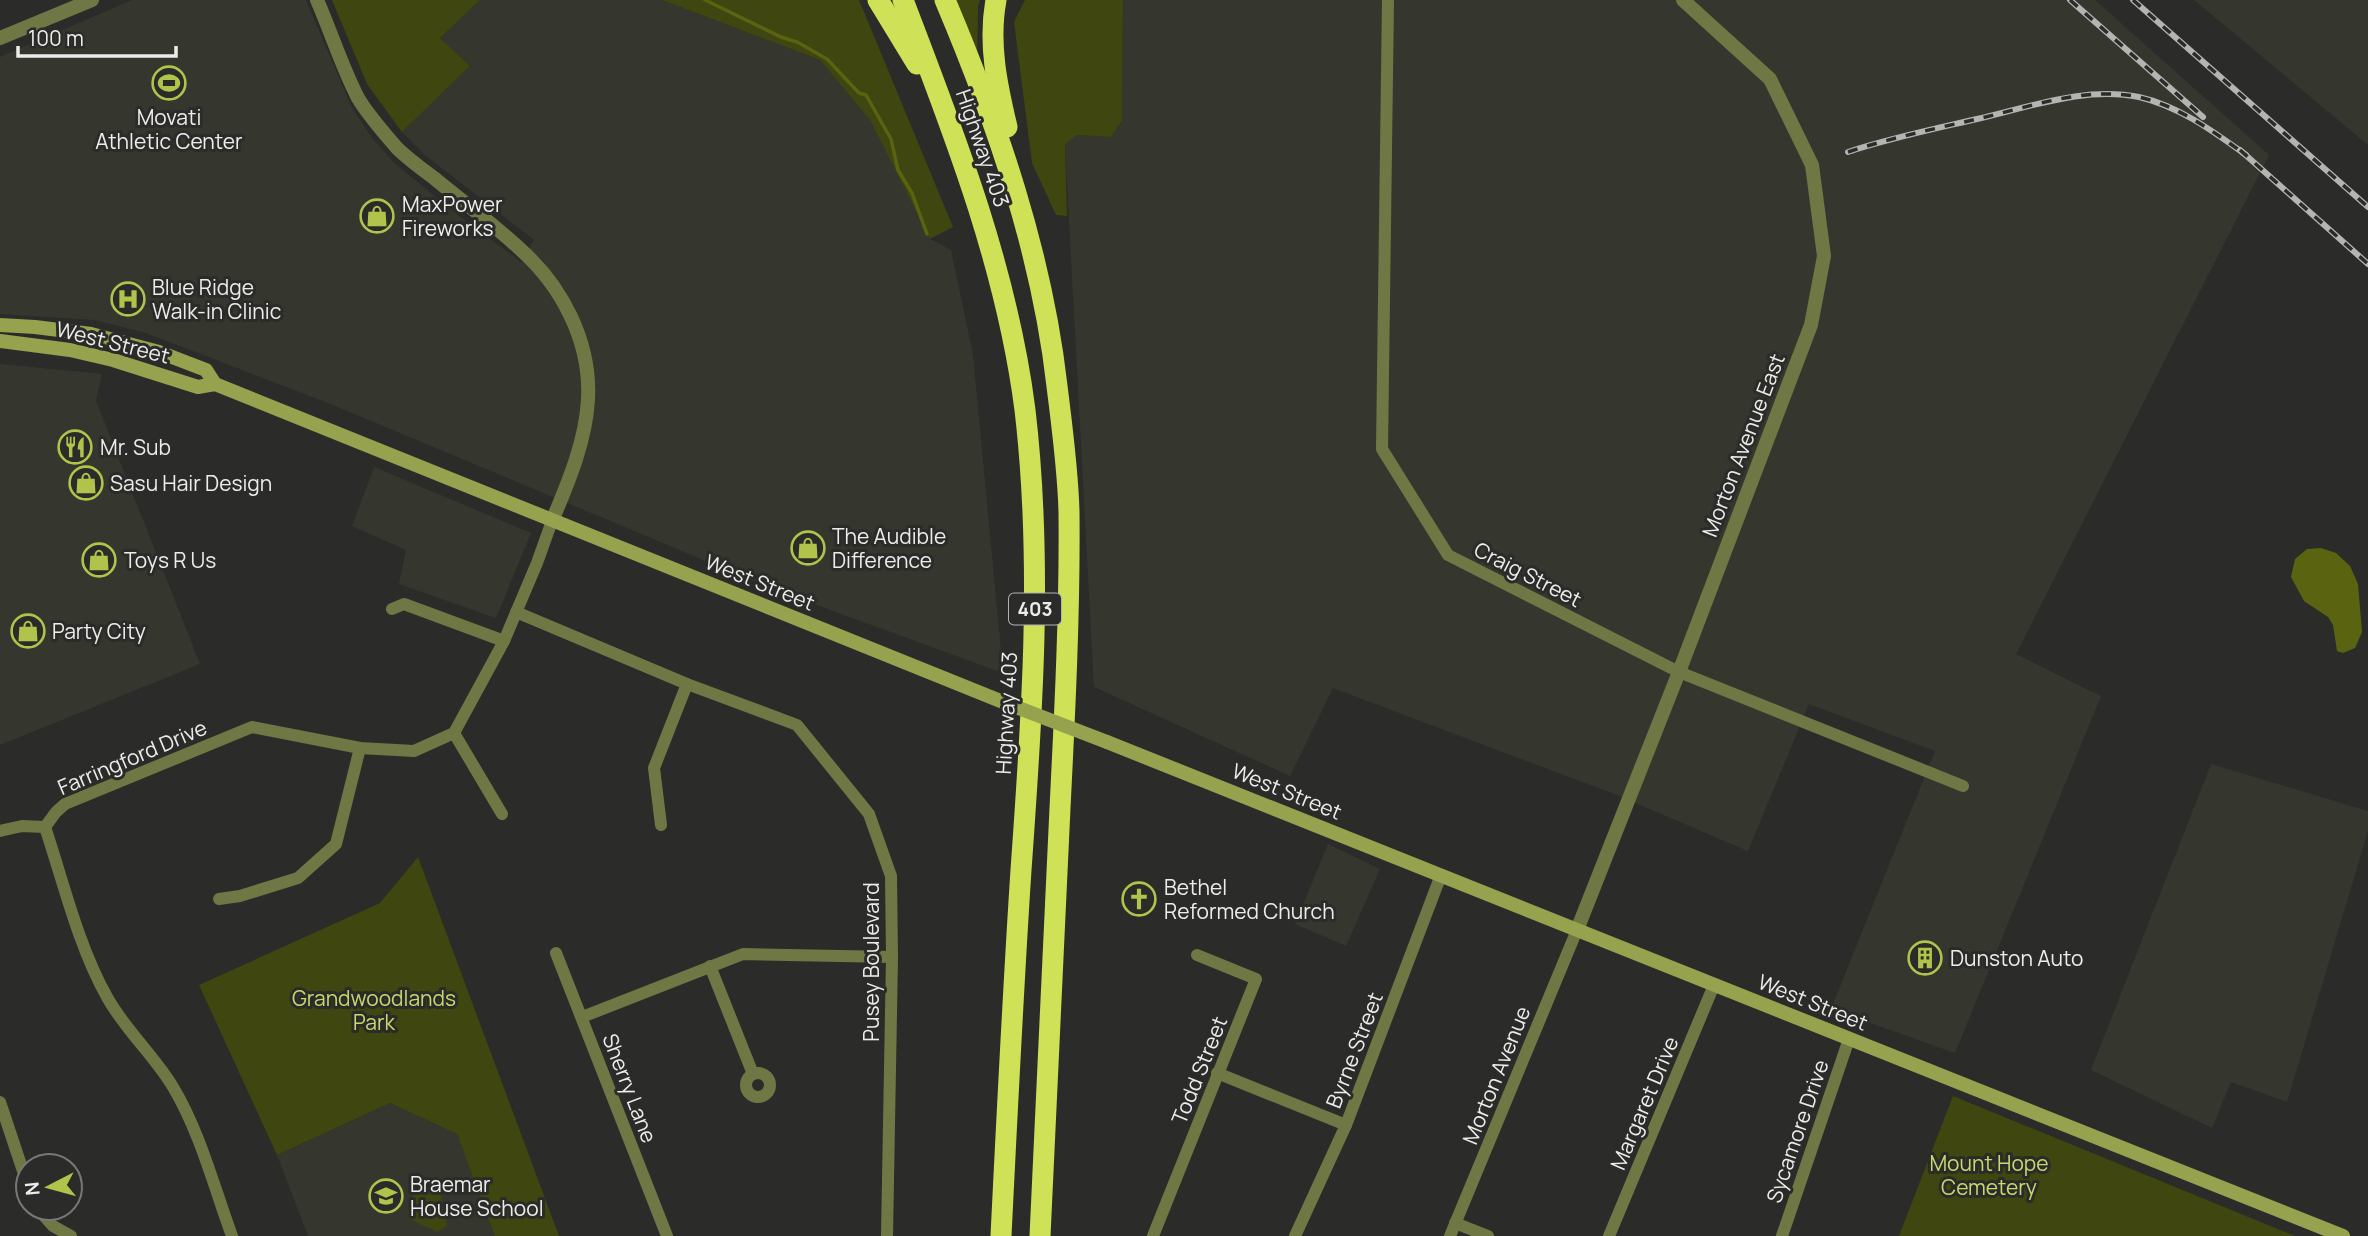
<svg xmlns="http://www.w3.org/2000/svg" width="2368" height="1236" font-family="Manrope,sans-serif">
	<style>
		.built { fill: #35372e }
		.green { fill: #3f4610 }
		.water { fill: #5a630f }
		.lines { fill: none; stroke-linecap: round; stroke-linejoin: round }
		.stream { stroke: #5a630f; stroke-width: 3.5 }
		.minor { stroke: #6f7845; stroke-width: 12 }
		.tertiary { stroke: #6f7845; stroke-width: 14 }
		.secondary { stroke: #96a24e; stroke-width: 14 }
		.motorway { stroke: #cfe156; stroke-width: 21 }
		.rail-casing { stroke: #b4b4b2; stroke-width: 6 }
		.rail { stroke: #2b2c29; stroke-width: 3.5; stroke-dasharray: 10; stroke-linecap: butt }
		.secondary-bridge { stroke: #96a24e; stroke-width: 14 }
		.labels { text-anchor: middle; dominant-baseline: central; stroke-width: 6; stroke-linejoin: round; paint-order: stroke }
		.shield { fill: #2b2c29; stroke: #b2b2b0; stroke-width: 2 }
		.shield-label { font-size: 19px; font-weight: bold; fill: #ececea }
		.poi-label { font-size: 21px; fill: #ececea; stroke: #2b2c29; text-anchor: start }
		.street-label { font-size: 21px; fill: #ececea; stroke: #2b2c29 }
		.park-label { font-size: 21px; fill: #c8d86e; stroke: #2b2c29 }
	</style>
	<rect width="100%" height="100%" fill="#2b2c29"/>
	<g class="built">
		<path d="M132 0H306L351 106 372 138 394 163 458 215 521 262 534 240 425 155 402 132 470 66 440 38 480 0H662L820 60 870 120 930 239 951 250 973 355 1003 673 773 589 333 405 146 333 95 320 0 314V57Z"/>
		<path d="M1123 0H2095L2269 155 2016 654 2101 696 1955 1053 1831 1009 1935 751 1809 704 1748 851 1617 795 1333 688 1290 776 1094 687 1065 145 1076 135 1111 137 1122 121Z"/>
		<path d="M2194 0H2368V145Z"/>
		<path d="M0 364 102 374 96 401 200 664 0 745Z"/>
		<path d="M374 467 531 533 496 618 399 584 406 550 352 526Z"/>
		<path d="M2211 764 2368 811V831L2287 1102 2231 1082 2212 1128 2091 1070Z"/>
		<path d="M1328 844 1380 869 1346 946 1295 924Z"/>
		<path d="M390 1103 457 1134 495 1236H308L277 1155Z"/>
	</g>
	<g class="green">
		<path d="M332 0H480L440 38 470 66 402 132 367 84Z"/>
		<path d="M662 0H859L953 227 930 239 870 120 820 60Z"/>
		<path d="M951 0H980L978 6 977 70Z"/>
		<path d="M1025 0H1123L1122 121 1111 137 1076 135 1065 145 1067 216 1056 215 1032 163 1014 22Z"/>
		<path d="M418 857 559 1236H495L457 1134 390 1103 277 1155 199 985 380 903Z"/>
		<path d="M1953 1096 2295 1236H1899Z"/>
		<path d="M423 1186 440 1191 447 1226 437 1232 408 1218C407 1202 411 1196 423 1186Z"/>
	</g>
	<path class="water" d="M2321 548 2336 553 2350 566 2358 584 2362 632 2355 648 2343 653 2337 651 2333 625 2328 617 2304 601 2291 577 2295 559 2307 549Z"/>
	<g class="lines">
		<path class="stream" d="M705 0 781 37 797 42 827 59 859 93 866 95 891 139 898 170 912 193 927 234"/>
		<g class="minor">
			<path d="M1388 0 1382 449 1448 555 1679 672 1963 786"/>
			<path d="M392 609 404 604 504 641"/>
			<path d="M516 612 687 684 797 725 869 814 891 876 892 957 887 1236"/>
			<path d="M454 733 502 814"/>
			<path d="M661 825 654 768 687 684"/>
			<path d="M45 827 56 812 65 804 252 727 360 748 414 751 454 733 504 641 537 563 552 521"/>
			<path d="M45 827C63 881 79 948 107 997 125 1030 154 1055 173 1087 200 1132 214 1187 232 1236"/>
			<path d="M0 831 22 826 45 827"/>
			<path d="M219 899 240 896 298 878 336 844 360 748"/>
			<path d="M556 953 667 1236"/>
			<path d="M710 966 753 1074"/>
			<path d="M582 1017 743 954 892 957"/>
			<circle cx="758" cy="1085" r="12"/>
			<path d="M1217 1073 1346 1125"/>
			<path d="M0 1102 28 1186"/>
			<path d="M37 1208 53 1226 71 1236"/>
			<path d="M1455 1223 1488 1236"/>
			<path d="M1153 1236 1256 979 1197 955"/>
			<path d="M1295 1236 1346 1125 1441 875"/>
			<path d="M1450 1236 1577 930"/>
			<path d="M1609 1236 1714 985"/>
			<path d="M1782 1236 1849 1039"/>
		</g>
		<g class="tertiary">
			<path d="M317 0C331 32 342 67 358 98 368 115 384 133 397 148 408 159 422 169 434 178 463 202 493 224 520 249 562 286 591 342 588 399 586 441 568 483 552 521"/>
			<path d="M0 38 92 0"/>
			<path d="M1577 930 1679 672 1811 325 1824 256 1812 165 1770 79 1683 0"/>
		</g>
		<g class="secondary">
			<path d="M0 325 35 327 91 334 159 352 206 370 215 384"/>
			<path d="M0 341 70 350 113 360 198 387 215 384 1003 702"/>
			<path d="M1107 742 2343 1236"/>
		</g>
		<g class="motorway">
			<path d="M878 0 917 64"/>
			<path d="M903 0C954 133 1007 268 1025 410 1043 563 1032 718 1021 870 1013 992 1007 1114 1001 1236"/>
			<path d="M945 0C997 123 1042 253 1057 386 1062 427 1068 470 1069 512 1070 610 1065 709 1060 808 1053 951 1047 1093 1040 1236"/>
			<path d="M996 0C988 43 997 85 1007 127"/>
		</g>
		<defs>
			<g id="rail">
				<path d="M2070 0 2203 117"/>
				<path d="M2133 0 2368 207"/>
				<path d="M2240 150 2368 264"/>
				<path d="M1848 152C1890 138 1934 129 1977 119 2030 107 2085 86 2139 97 2179 106 2214 132 2246 155"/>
			</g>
		</defs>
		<use href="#rail" class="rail-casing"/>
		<use href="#rail" class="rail"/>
		<path class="secondary-bridge" d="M1003 702 1107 742"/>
	</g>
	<defs>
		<symbol id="stadium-ring" viewBox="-11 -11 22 22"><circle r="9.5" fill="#2b2c29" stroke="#b2c34b" stroke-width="1.5"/><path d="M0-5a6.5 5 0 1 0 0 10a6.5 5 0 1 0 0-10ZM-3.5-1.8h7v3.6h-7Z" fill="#b2c34b"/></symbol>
		<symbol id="shop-ring" viewBox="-11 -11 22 22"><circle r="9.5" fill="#2b2c29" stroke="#b2c34b" stroke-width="1.5"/><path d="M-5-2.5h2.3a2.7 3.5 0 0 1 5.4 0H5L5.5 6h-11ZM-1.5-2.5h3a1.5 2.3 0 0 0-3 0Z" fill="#b2c34b"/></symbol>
		<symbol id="hospital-ring" viewBox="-11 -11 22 22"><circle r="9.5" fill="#2b2c29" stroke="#b2c34b" stroke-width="1.5"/><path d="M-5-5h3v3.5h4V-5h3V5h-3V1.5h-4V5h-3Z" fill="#b2c34b"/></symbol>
		<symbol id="restaurant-ring" viewBox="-11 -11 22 22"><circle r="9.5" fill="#2b2c29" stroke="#b2c34b" stroke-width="1.5"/><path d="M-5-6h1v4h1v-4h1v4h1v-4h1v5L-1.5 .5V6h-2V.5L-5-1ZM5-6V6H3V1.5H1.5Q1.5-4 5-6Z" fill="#b2c34b"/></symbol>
		<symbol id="church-ring" viewBox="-11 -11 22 22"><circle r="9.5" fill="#2b2c29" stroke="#b2c34b" stroke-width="1.5"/><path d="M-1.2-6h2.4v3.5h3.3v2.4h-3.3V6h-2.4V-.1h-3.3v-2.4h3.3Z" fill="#b2c34b"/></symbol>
		<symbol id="building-ring" viewBox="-11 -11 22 22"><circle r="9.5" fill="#2b2c29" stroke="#b2c34b" stroke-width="1.5"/><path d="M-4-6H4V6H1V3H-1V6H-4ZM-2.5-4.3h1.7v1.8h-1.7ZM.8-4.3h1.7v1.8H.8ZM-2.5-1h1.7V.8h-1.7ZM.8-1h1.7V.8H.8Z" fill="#b2c34b"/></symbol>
		<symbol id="school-ring" viewBox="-11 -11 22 22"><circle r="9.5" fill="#2b2c29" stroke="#b2c34b" stroke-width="1.5"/><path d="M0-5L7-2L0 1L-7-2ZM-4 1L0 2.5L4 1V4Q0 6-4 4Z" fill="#b2c34b"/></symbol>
	</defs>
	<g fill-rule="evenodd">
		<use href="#stadium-ring" x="150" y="64" width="38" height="38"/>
		<use href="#shop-ring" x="358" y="197" width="38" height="38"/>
		<use href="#hospital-ring" x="109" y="280" width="38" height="38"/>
		<use href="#restaurant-ring" x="56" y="428" width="38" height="38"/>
		<use href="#shop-ring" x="67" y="464" width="38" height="38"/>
		<use href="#shop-ring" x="789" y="529" width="38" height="38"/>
		<use href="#shop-ring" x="80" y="541" width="38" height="38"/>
		<use href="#shop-ring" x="9" y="612" width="38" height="38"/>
		<use href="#church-ring" x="1120" y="880" width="38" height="38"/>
		<use href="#building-ring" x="1906" y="939" width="38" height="38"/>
		<use href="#school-ring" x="367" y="1177" width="38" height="38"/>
	</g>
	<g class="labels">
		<rect class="shield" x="1009" y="593.5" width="52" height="31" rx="5"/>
		<g class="shield-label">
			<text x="1035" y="609">403</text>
		</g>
		<g class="poi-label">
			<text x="169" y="117" text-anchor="middle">Movati<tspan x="169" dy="24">Athletic Center</tspan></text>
			<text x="402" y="204">MaxPower<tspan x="402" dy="24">Fireworks</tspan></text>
			<text x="152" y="287">Blue Ridge<tspan x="152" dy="24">Walk-in Clinic</tspan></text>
			<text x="100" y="447">Mr. Sub</text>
			<text x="110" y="483">Sasu Hair Design</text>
			<text x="832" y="536">The Audible<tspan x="832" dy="24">Difference</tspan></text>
			<text x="124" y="560">Toys R Us</text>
			<text x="52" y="631">Party City</text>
			<text x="1164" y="887">Bethel<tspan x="1164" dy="24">Reformed Church</tspan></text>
			<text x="1950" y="958">Dunston Auto</text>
			<text x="410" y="1184">Braemar<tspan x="410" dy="24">House School</tspan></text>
		</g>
		<g class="street-label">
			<text transform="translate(983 148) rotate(71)">Highway 403</text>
			<text transform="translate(113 342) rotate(14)">West Street</text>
			<text transform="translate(1743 445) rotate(-69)">Morton Avenue East</text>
			<text transform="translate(1528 574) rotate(27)">Craig Street</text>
			<text transform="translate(760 582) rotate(22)">West Street</text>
			<text transform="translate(1006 713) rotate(-87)">Highway 403</text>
			<text transform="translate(132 757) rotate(-23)">Farringford Drive</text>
			<text transform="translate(1287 791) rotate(22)">West Street</text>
			<text transform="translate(871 962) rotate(-90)">Pusey Boulevard</text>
			<text transform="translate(1813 1002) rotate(22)">West Street</text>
			<text transform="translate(1354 1050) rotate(-69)">Byrne Street</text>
			<text transform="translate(1199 1070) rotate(-68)">Todd Street</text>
			<text transform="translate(1496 1075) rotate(-68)">Morton Avenue</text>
			<text transform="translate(630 1088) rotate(69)">Sherry Lane</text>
			<text transform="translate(1644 1103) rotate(-67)">Margaret Drive</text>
			<text transform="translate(1797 1131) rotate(-71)">Sycamore Drive</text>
		</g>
		<g class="park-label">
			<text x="374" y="998">Grandwoodlands<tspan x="374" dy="24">Park</tspan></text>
			<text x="1989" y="1163">Mount Hope<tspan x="1989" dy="24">Cemetery</tspan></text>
		</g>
	</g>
	<g transform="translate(49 1187) rotate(264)"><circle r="33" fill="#2b2c29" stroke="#787976" stroke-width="2"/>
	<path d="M0-5L12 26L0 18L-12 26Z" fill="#b2c34b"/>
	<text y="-10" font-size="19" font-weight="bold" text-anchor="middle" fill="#ececea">N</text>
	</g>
	<path d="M18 46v10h158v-10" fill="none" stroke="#ececea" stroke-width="3.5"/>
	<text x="28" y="46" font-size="21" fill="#ececea" stroke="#2b2c29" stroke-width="5" paint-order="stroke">100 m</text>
</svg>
